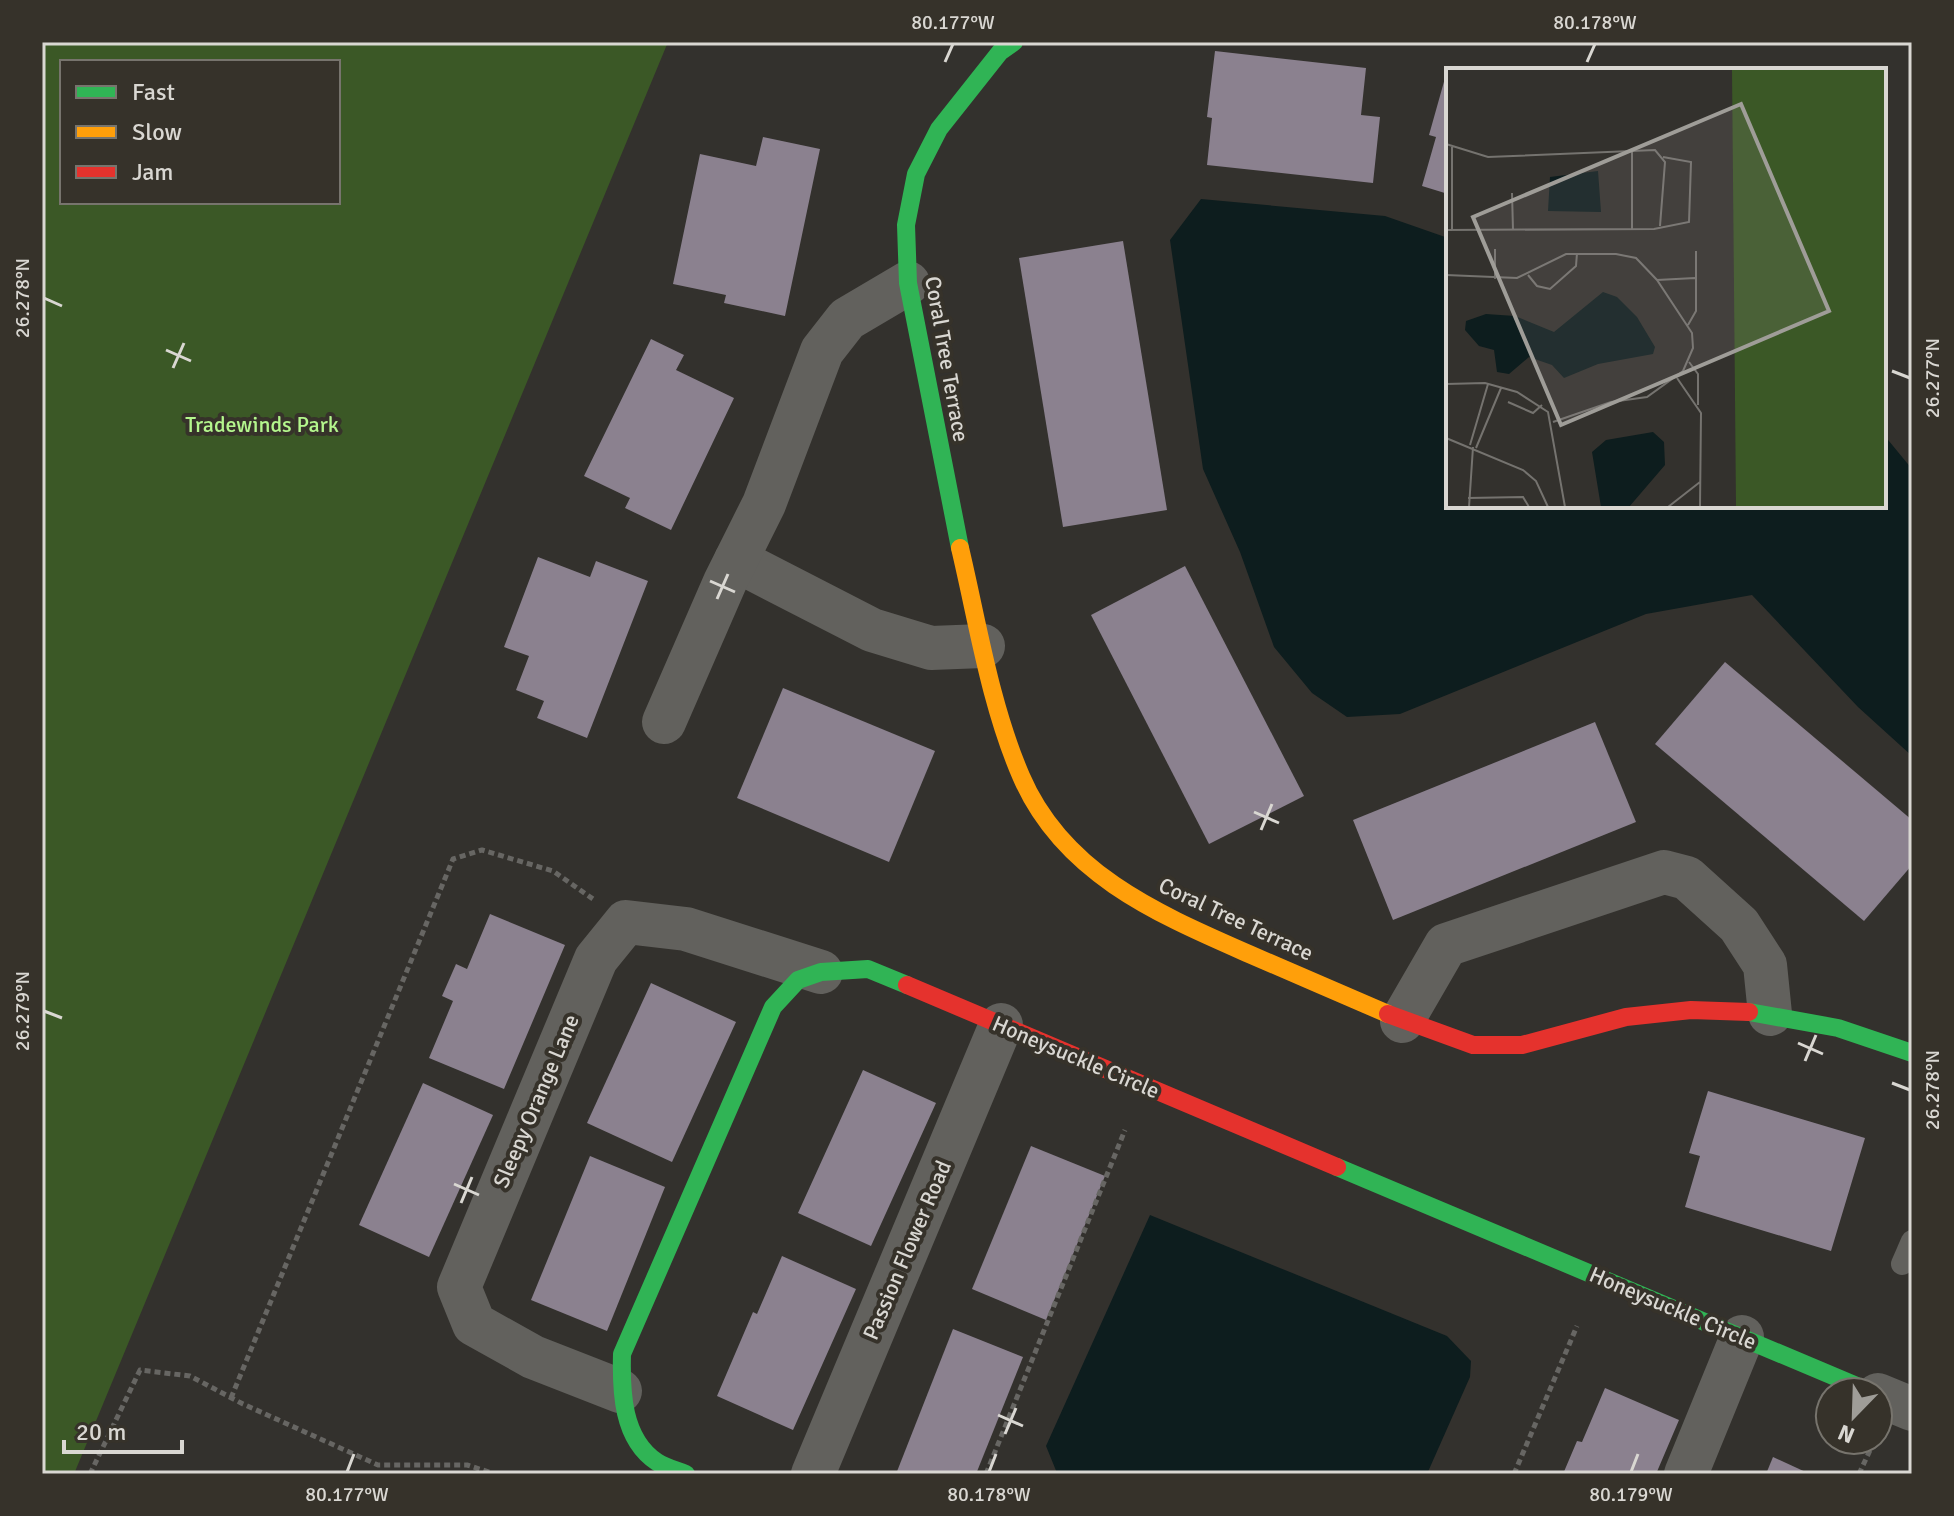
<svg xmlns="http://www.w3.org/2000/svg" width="1954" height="1516" font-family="Signika,sans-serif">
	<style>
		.green { fill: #3b5826; fill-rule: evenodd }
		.water { fill: #0d1d1e }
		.building { fill: #8b818f }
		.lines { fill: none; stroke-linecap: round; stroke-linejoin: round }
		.path { stroke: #676663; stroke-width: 5; stroke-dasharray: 6 4; stroke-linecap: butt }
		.lane { stroke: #62615d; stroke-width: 22 }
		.street { stroke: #62615d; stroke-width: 44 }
		.fast { stroke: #30b455; stroke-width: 18 }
		.slow { stroke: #ff9f0a; stroke-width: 18 }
		.jam { stroke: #e5322d; stroke-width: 18 }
		.ticks { fill: none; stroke: #d9d7d2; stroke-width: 3 }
		.labels { text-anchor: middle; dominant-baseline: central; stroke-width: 8; stroke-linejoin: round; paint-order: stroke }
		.street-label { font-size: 22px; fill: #d9d7d2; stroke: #36322a }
		.park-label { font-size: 22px; fill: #b4f68d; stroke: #36322a }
		.inset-road { fill: none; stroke: #75736f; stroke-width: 2 }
		.view { fill: #9f9d98; fill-opacity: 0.15; stroke: #9f9d98; stroke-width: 4 }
		.inset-edge { fill: none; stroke: #d9d7d2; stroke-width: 4 }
		.neatline { fill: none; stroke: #d9d7d2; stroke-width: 3 }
		.ticks-label { font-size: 20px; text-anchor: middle; fill: #d9d7d2 }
	</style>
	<rect width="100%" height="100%" fill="#33312d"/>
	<path class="green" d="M42 42H668L74 1474H42ZM62 62H338V202H62Z"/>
	<g class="water">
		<path d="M1201 199 1385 216 1448 238V506H1884V435L1912 469V756L1858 707 1752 595 1646 614 1400 714 1347 717 1312 693 1274 647 1240 552 1203 469 1170 240Z"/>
		<path d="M1150 1215 1447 1336 1471 1361 1470 1377 1427 1474 1057 1473 1046 1446Z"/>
	</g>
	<g class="building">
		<path d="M1215 51 1366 68 1361 115 1380 117 1373 183 1207 165 1212 118 1207 117Z"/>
		<path d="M1447 71H1448V194L1422 186 1436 137 1429 135Z"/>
		<path d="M763 137 820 149 785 316 724 303 726 295 673 284 700 154 756 166Z"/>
		<path d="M1123 241 1167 510 1063 527 1019 258Z"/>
		<path d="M651 339 684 355 676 370 734 398 671 530 625 508 630 498 584 476Z"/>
		<path d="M538 557 590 577 596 561 648 581 587 738 537 718 544 701 516 690 529 656 504 647Z"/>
		<path d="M1185 566 1304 796 1209 844 1091 615Z"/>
		<path d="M1725 662 1912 820V865L1864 921 1655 744Z"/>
		<path d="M783 688 935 751 889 862 737 798Z"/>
		<path d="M1595 722 1636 822 1393 920 1353 820Z"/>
		<path d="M490 914 565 945 504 1089 429 1058 453 1001 442 996 456 964 467 969Z"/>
		<path d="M651 983 736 1022 672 1162 587 1123Z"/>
		<path d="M863 1070 936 1103 871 1246 798 1213Z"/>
		<path d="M423 1083 493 1115 429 1257 359 1225Z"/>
		<path d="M1708 1091 1865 1138 1831 1251 1685 1207 1700 1156 1689 1153Z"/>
		<path d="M1031 1146 1105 1176 1046 1320 972 1289Z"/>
		<path d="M590 1156 665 1187 607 1331 531 1300Z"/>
		<path d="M782 1256 856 1289 793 1430 717 1396 753 1312 757 1314Z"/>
		<path d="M953 1329 1023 1357 976 1474H896Z"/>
		<path d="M1605 1388 1679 1420 1656 1474H1563L1577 1441 1582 1442Z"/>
		<path d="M1773 1457 1810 1474H1766Z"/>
	</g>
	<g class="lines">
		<g class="path">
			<path d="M231 1398 453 859 482 850 553 871 593 899"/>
			<path d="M90 1474 140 1370 190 1376 243 1404 378 1465H467L495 1474"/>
			<path d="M986 1474 1125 1130"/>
			<path d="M1514 1474 1577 1326"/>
			<path d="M1859 1474 1871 1448"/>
		</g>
		<path class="lane" d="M1902 1264 1912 1241"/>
		<g class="street">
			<path d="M736 560 872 630 931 648 983 646"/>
			<path d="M664 722 725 582 764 504 822 351 847 319 908 283"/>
			<path d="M1402 1021 1446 945 1664 872 1687 878 1739 925 1765 965 1770 1014"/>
			<path d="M620 1391 533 1357 474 1324 459 1287 596 959 626 922 686 929 821 972"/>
			<path d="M1878 1395 1912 1409"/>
			<path d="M813 1474 1001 1025"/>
			<path d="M1686 1474 1742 1337"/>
		</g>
		<g class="fast">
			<path d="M960 548 908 283 906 225 916 174 939 129 1000 52 1014 42"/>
			<path d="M1749 1012 1838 1028 1912 1053"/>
			<path d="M1337 1167 1871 1392"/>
			<path d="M686 1474C676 1470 666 1468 657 1462 622 1439 621 1391 622 1354L773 1007 798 980 821 972 868 969 907 985"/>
		</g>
		<path class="slow" d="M960 548C978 624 990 704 1021 776 1063 874 1158 914 1249 954 1295 974 1342 994 1388 1014"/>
		<g class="jam">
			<path d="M907 985 1337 1167"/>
			<path d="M1388 1014 1473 1045H1522L1626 1017 1691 1010 1749 1012"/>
		</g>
	</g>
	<path class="ticks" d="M945 62 953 44M1587 62 1595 44M44 298 62 306M166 350 191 361M173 368 184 343M1892 371 1910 378M710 581 735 592M717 599 728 574M1254 812 1279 823M1261 830 1272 804M44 1011 62 1018M1798 1043 1823 1054M1805 1061 1816 1035M1892 1083 1910 1090M454 1184 479 1195M461 1203 472 1177M998 1415 1023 1426M1005 1434 1016 1408M347 1472 354 1454M989 1472 996 1454M1631 1472 1638 1454"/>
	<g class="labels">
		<g class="street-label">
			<text transform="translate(947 359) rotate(80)">Coral Tree Terrace</text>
			<text transform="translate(1236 919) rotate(25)">Coral Tree Terrace</text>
			<text transform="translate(1076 1057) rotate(23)">Honeysuckle Circle</text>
			<text transform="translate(536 1101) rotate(-67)">Sleepy Orange Lane</text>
			<text transform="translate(907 1250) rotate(-67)">Passion Flower Road</text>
			<text transform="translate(1673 1308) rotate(23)">Honeysuckle Circle</text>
		</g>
		<g class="park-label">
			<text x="262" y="424">Tradewinds Park</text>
		</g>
	</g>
	<g transform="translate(1446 68)">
		<rect width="440" height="440" fill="#33312d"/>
		<path d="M286 1H440V439H290Z" fill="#3b5826"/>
		<path d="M152 103 155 144 102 143 104 109ZM157 224 171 229 191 249 209 279 207 286 152 296 118 310 106 297 83 289 63 306 51 304 48 282 33 278 19 262 20 253 40 246 69 248 108 264ZM207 364 218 374 219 397 183 439H155L146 384 160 372Z" fill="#0d1d1e"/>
		<path class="inset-road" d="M0 76 42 89 209 82 219 94 214 158M6 79V162M186 81V161M66 125 67 162M0 162 208 161 243 154 245 94 217 89M0 207 71 210 120 186H170L190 190 211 212 246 265 247 280 237 303 201 329 165 334 107 354M82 207 91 218 104 221 130 198 131 185M49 211V181M211 212 249 210M242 257 250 243V183M243 294 252 306V337M231 310 255 345 254 439M0 316 39 315 71 324 102 344 119 439M62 334 87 345 96 337M0 370 77 402 90 413 102 439M24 377 42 316M30 380 55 320M22 430 77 429 83 439M23 439 27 379M222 439 254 414"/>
		<path class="view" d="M295 36 383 243 115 357 27 149Z"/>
		<rect width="440" height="440" class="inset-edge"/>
	</g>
	<rect width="1954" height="1516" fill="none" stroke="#36322a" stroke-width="88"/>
	<rect x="60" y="60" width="280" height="144" fill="#36322a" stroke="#77746d" stroke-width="2"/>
	<rect x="76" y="86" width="40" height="12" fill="#30b455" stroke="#77746d" stroke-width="2"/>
	<text x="132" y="100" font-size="24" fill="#d9d7d2">Fast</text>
	<rect x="76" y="126" width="40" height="12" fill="#ff9f0a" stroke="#77746d" stroke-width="2"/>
	<text x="132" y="140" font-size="24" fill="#d9d7d2">Slow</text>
	<rect x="76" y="166" width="40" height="12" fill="#e5322d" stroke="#77746d" stroke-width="2"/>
	<text x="132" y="180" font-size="24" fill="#d9d7d2">Jam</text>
	<g transform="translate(1854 1416) rotate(203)"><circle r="38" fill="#36322a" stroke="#77746d" stroke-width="2"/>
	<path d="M0-6L14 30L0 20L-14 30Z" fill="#9f9d98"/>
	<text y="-12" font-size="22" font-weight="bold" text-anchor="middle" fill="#d9d7d2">N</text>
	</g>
	<path d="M64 1440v12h118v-12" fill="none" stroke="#d9d7d2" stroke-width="4"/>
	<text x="76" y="1440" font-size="24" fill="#d9d7d2" stroke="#36322a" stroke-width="6" paint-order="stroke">20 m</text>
	<rect x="44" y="44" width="1866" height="1428" class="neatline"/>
	<g class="ticks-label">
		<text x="953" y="29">80.177°W</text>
		<text x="1595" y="29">80.178°W</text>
		<text transform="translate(22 298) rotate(-90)" y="7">26.278°N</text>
		<text transform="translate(1932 378) rotate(-90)" y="7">26.277°N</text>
		<text transform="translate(22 1011) rotate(-90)" y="7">26.279°N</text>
		<text transform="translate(1932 1090) rotate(-90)" y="7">26.278°N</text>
		<text x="347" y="1501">80.177°W</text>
		<text x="989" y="1501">80.178°W</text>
		<text x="1631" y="1501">80.179°W</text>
	</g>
</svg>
